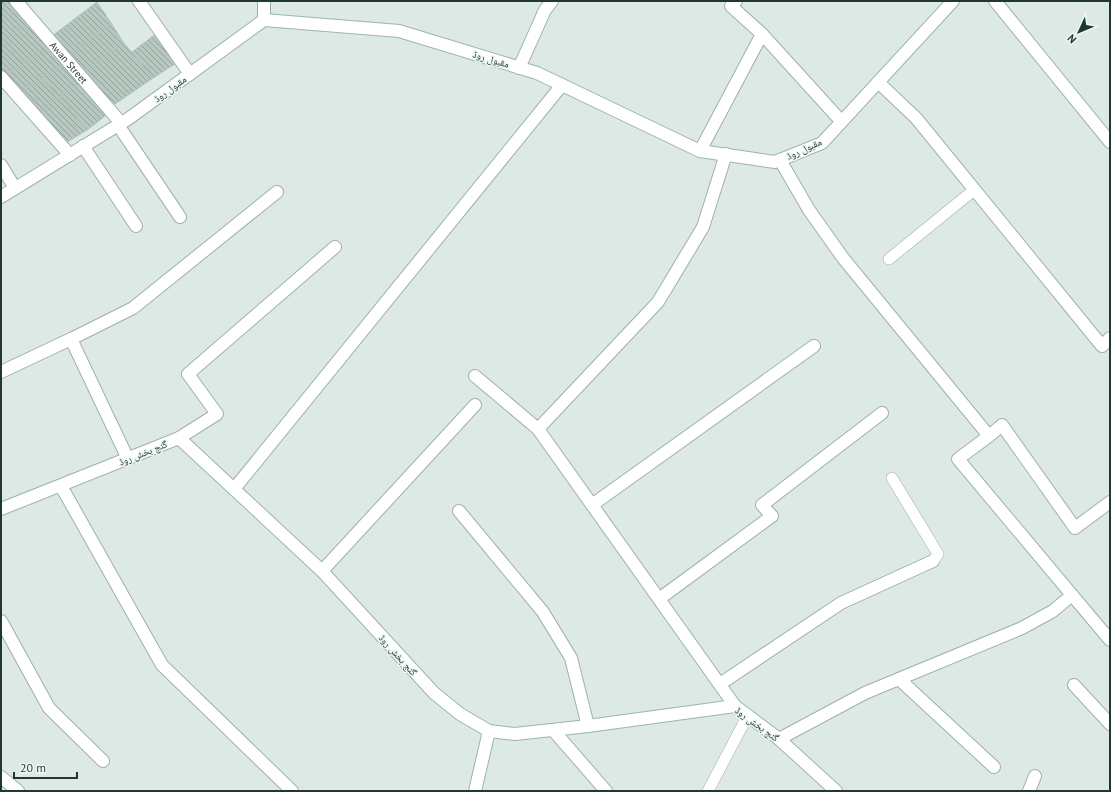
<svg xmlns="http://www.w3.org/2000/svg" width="1111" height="792" font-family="'PT Sans','Noto Naskh Arabic',sans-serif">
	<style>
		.building { fill: url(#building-back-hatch); stroke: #b0c2ba }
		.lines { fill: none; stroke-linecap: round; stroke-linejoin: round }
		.lane-casing { stroke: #a0b0ab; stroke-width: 12 }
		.street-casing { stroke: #a0b0ab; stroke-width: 14 }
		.secondary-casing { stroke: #9db5ab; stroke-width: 14 }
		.lane { stroke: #fff; stroke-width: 11 }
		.street { stroke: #fff; stroke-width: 12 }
		.secondary { stroke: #fff; stroke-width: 12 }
		.labels { text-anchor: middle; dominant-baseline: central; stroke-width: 3; stroke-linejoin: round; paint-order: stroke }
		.street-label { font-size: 10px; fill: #1f3831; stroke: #edf6f2 }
	</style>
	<defs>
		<pattern id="building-back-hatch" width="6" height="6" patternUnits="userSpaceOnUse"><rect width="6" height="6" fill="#b6c7bf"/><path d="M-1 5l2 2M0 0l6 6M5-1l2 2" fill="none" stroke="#93a39c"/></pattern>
	</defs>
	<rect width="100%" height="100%" fill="#dde9e4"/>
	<g class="building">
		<path d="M1 1H14L29 20 1 44Z"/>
		<path d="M97 2 111 23 69 55 52 36Z"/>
		<path d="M29 20 50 44 23 64 3 42Z"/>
		<path d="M111 23 123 42 84 73 69 55Z"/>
		<path d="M157 33 178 62 153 78 132 52Z"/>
		<path d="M3 42 23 64 5 77 1 71V44Z"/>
		<path d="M123 42 153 78 115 104 84 73Z"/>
		<path d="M50 44 66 63 20 93 5 77Z"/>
		<path d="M66 63 81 82 59 97 42 78Z"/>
		<path d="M42 78 59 97 37 113 20 93Z"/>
		<path d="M81 82 109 113 87 130 59 97Z"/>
		<path d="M59 97 87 130 64 144 37 113Z"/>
	</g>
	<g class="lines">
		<defs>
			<g id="lane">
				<path d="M889 259 974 190"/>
				<path d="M892 478 938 554 933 561"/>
				<path d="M708 791 748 715"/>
			</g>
			<g id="street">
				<path id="s1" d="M16 1 121 123"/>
				<path d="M139 1 190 74"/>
				<path d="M736 1 731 6 762 34"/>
				<path d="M995 1 1110 142"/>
				<path d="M264 20V1"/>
				<path d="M519 68 545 10 552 1"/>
				<path d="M1 77 70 155"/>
				<path d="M878 82 916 118 1102 346 1110 338"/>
				<path d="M118 125 180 217"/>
				<path d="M83 146 136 226"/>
				<path d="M700 151 762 34 841 121"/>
				<path d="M1 165 15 188"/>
				<path d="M71 339 128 459"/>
				<path d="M1 372 71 339 133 308 277 192"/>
				<path d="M475 376 538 429 735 706"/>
				<path d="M538 429 658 302 703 227 726 154"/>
				<path d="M989 436 1002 425 1075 528 1110 502"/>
				<path d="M179 438 217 414 188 374 335 247"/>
				<path d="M61 486 162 665 292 791"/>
				<path d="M234 489 562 85"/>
				<path d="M592 505 814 346"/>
				<path d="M459 511 543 612 571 658 588 726"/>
				<path d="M322 571 475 405"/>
				<path d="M1072 595 1110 640"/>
				<path d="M659 599 772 516 762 505 882 413"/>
				<path d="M1 621 49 708 103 761"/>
				<path d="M899 679 994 767"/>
				<path d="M720 684 841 603 933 561"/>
				<path d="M1074 685 1110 724"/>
				<path d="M553 730 606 791"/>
				<path d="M779 739 865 693 1022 628 1053 611 1072 595 958 459 989 436 843 258 809 210 780 160"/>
				<path d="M1029 791 1035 776"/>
			</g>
			<g id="secondary">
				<path d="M1 197 128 119 264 20 399 31 537 73 700 151 775 162 822 143 953 1"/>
				<path d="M1 509 179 438 322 571 434 693 460 714 489 731 515 734 588 726 735 706 779 739 836 791"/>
				<path d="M1 777 18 791"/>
				<path d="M475 791 489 731"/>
			</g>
		</defs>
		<use href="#lane" class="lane-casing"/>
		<use href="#street" class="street-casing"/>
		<use href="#secondary" class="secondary-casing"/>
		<use href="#lane" class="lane"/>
		<use href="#street" class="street"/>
		<use href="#secondary" class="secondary"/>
	</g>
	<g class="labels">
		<g class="street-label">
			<text transform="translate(491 59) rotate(17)">مقبول روڈ</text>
			<text stroke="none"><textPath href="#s1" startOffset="81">Awan Street</textPath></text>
			<text transform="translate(170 89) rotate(-36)">مقبول روڈ</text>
			<text transform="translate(804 149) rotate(-25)">مقبول روڈ</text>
			<text transform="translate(143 453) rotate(-22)">گنج بخش روڈ</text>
			<text transform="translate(398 655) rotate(48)">گنج بخش روڈ</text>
			<text transform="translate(757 724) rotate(36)">گنج بخش روڈ</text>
		</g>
	</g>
	<rect width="1111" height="792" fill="none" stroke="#1f3831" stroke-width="4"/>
	<g transform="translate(1079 32) rotate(226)" stroke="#edf6f2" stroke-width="3" paint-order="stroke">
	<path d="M0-3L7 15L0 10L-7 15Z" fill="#1f3831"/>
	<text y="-6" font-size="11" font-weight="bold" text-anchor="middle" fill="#1f3831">N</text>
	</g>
	<path d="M14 772v6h63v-6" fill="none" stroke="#1f3831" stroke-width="2"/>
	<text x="20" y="772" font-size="12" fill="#1f3831" stroke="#edf6f2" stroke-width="3" paint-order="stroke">20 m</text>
</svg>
